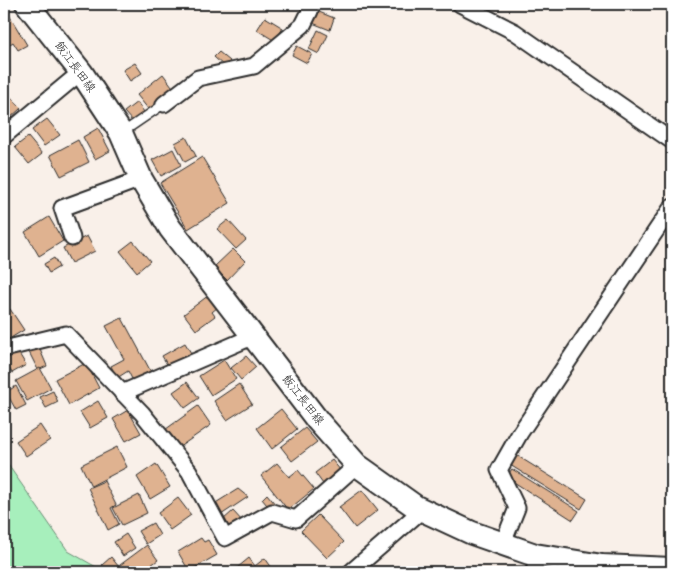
<svg xmlns="http://www.w3.org/2000/svg" width="676" height="576" font-family="Pangolin,'Klee One',sans-serif">
	<style>
		.green { fill: #a7efbc; stroke: #698d74 }
		.building { fill: #dfb290; stroke: #2b2b2b }
		.lines { fill: none; stroke-linecap: round; stroke-linejoin: round }
		.service-casing { stroke: #2b2b2b; stroke-width: 11 }
		.minor-casing { stroke: #2b2b2b; stroke-width: 19 }
		.secondary-casing { stroke: #2b2b2b; stroke-width: 26 }
		.service { stroke: #fff; stroke-width: 8 }
		.minor { stroke: #fff; stroke-width: 15 }
		.secondary { stroke: #fff; stroke-width: 22 }
		.labels { text-anchor: middle; dominant-baseline: central; stroke-width: 4; stroke-linejoin: round; paint-order: stroke }
		.street-label { font-size: 12px; fill: #2b2b2b; stroke: #fff }
	</style>
	<rect width="100%" height="100%" fill="#f9f0e9"/>
	<filter id="ink" filterUnits="userSpaceOnUse"><feTurbulence type="fractalNoise" baseFrequency=".02" numOctaves="2"/><feDisplacementMap in="SourceGraphic" scale="10" xChannelSelector="R" yChannelSelector="G"/><feConvolveMatrix kernelMatrix="1 2 1 2 8 2 1 2 1" color-interpolation-filters="sRGB"/></filter>
	<g filter="url(#ink)">
		<path class="green" d="M4 459 68 551 105 572H4Z"/>
		<g class="building">
			<path d="M314 10 334 18 330 30 310 22Z"/>
			<path d="M9 15 27 45 18 50 13 42 4 48V18Z"/>
			<path d="M265 17 283 28 275 41 257 30Z"/>
			<path d="M318 30 328 35 319 54 309 49Z"/>
			<path d="M297 46 312 54 307 63 292 55Z"/>
			<path d="M219 52 230 61 225 67 214 57Z"/>
			<path d="M135 63 142 73 130 81 123 70Z"/>
			<path d="M163 74 175 90 149 110 137 95Z"/>
			<path d="M7 93 21 108 8 120 4 116V95Z"/>
			<path d="M137 102 144 112 132 121 124 112Z"/>
			<path d="M47 119 60 135 44 146 32 130Z"/>
			<path d="M98 128 110 151 95 159 83 137Z"/>
			<path d="M28 137 42 154 29 164 15 147Z"/>
			<path d="M186 137 196 156 185 162 175 143Z"/>
			<path d="M78 140 89 162 61 176 50 155Z"/>
			<path d="M173 149 181 165 161 176 152 160Z"/>
			<path d="M202 157 230 203 188 229 160 183Z"/>
			<path d="M49 217 63 241 39 256 25 232Z"/>
			<path d="M228 220 246 240 236 249 217 229Z"/>
			<path d="M87 236 95 251 71 263 63 248Z"/>
			<path d="M133 241 150 261 137 272 120 251Z"/>
			<path d="M233 249 245 261 227 280 214 267Z"/>
			<path d="M54 258 59 267 49 273 44 264Z"/>
			<path d="M209 295 218 307 212 312 215 316 196 330 184 314Z"/>
			<path d="M10 309 24 330 4 342V313Z"/>
			<path d="M122 318 151 372 133 381 128 371 117 378 111 366 124 359 106 326Z"/>
			<path d="M185 343 191 353 168 366 162 356Z"/>
			<path d="M38 345 47 366 38 370 28 350Z"/>
			<path d="M18 352 26 365 12 373 4 360Z"/>
			<path d="M246 356 256 367 241 380 231 368Z"/>
			<path d="M224 360 236 379 211 395 199 376Z"/>
			<path d="M86 363 99 388 69 405 55 379Z"/>
			<path d="M40 368 51 388 27 401 16 381Z"/>
			<path d="M187 382 199 398 185 408 173 392Z"/>
			<path d="M239 384 252 404 227 420 214 401Z"/>
			<path d="M16 386 26 405 16 410 6 392Z"/>
			<path d="M53 391 58 402 46 408 40 397Z"/>
			<path d="M98 401 108 418 90 428 80 412Z"/>
			<path d="M198 406 211 425 175 450 162 432Z"/>
			<path d="M281 409 297 429 272 449 257 428Z"/>
			<path d="M128 410 141 433 126 441 113 419Z"/>
			<path d="M40 425 50 440 26 456 16 441Z"/>
			<path d="M305 428 317 442 292 461 281 447Z"/>
			<path d="M117 447 127 467 91 486 81 465Z"/>
			<path d="M516 455 587 499 581 509 510 465Z"/>
			<path d="M332 460 341 471 323 484 315 473Z"/>
			<path d="M277 463 289 477 298 470 314 489 288 510 261 476Z"/>
			<path d="M156 464 170 487 150 499 137 477Z"/>
			<path d="M512 469 579 511 573 520 506 477Z"/>
			<path d="M104 481 116 505 111 508 119 524 108 530 88 488Z"/>
			<path d="M238 489 248 497 221 515 214 504Z"/>
			<path d="M362 490 378 510 355 528 339 507Z"/>
			<path d="M267 494 276 505 271 510 262 499Z"/>
			<path d="M139 495 147 513 122 525 113 508Z"/>
			<path d="M178 498 191 515 170 530 158 513Z"/>
			<path d="M233 511 243 522 232 531 223 520Z"/>
			<path d="M318 515 344 542 327 558 301 531Z"/>
			<path d="M153 523 160 535 146 544 138 531Z"/>
			<path d="M126 534 135 548 123 556 114 542Z"/>
			<path d="M201 538 204 542 208 540 217 555 189 571 178 552Z"/>
			<path d="M147 545 158 560 141 572H125L120 565Z"/>
			<path d="M111 557 123 572H107L102 565Z"/>
			<path d="M249 558 255 566 265 558 272 568 266 572H232Z"/>
		</g>
		<g class="lines">
			<defs>
				<path id="service" d="M123 132 164 104"/>
				<g id="minor">
					<path d="M460 4 515 32 672 141"/>
					<path d="M164 104 198 78 254 66 303 25 310 11 311 4"/>
					<path d="M4 136 81 72"/>
					<path d="M72 238 62 208 141 179"/>
					<path d="M4 349 66 334 142 413 189 471 225 538 272 512 296 519 357 465"/>
					<path d="M122 393 254 336"/>
					<path d="M503 543 517 508 499 470 520 433 672 207"/>
					<path d="M351 572 422 510"/>
					<path d="M535 572V555"/>
				</g>
				<path id="secondary" d="M27 4 81 72 121 133 141 179 170 228 318 421 357 465 416 507 472 533 535 555 602 566 672 569"/>
			</defs>
			<use href="#service" class="service-casing"/>
			<use href="#minor" class="minor-casing"/>
			<use href="#secondary" class="secondary-casing"/>
			<use href="#service" class="service"/>
			<use href="#minor" class="minor"/>
			<use href="#secondary" class="secondary"/>
		</g>
	</g>
	<g class="labels">
		<g class="street-label">
			<text transform="translate(75 67) rotate(54)">飯江長田線</text>
			<text transform="translate(303 400) rotate(52)">飯江長田線</text>
		</g>
	</g>
	<rect width="676" height="576" fill="none" stroke="#fff" stroke-width="20"/>
	<rect x="10" y="10" width="656" height="556" fill="none" stroke="#2b2b2b" stroke-width="2" filter="url(#ink)"/>
</svg>
